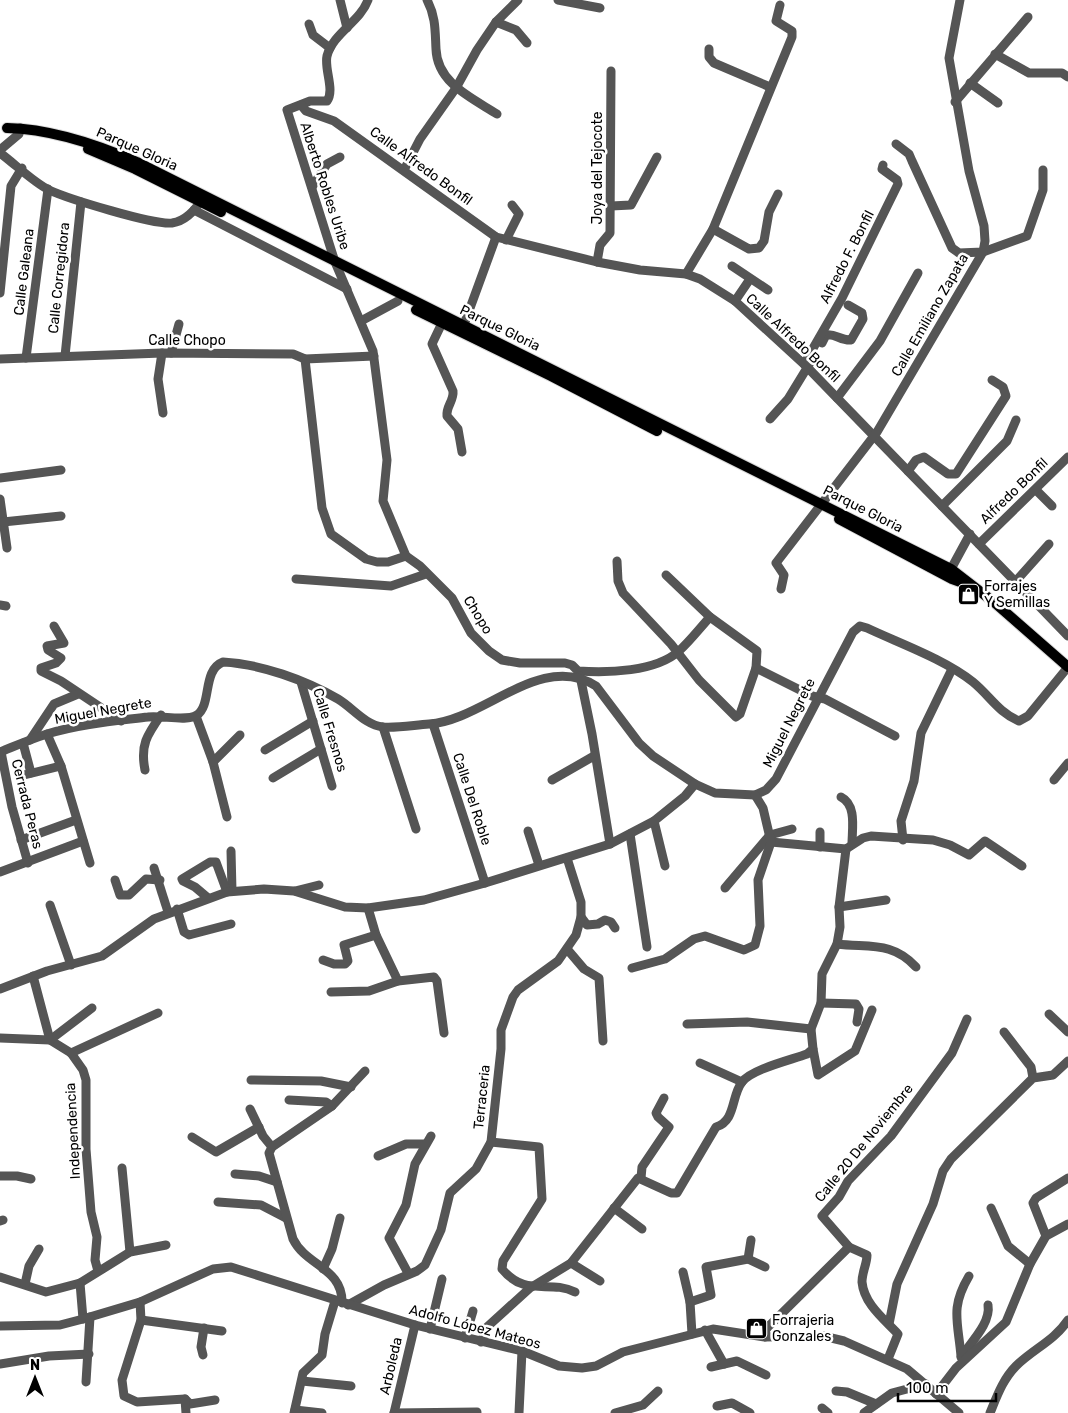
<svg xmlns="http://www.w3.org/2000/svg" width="1068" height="1413" font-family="Rubik,sans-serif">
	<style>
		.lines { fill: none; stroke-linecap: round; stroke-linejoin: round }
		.major-casing { stroke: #dbdbdb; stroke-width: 12 }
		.minor { stroke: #555; stroke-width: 9 }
		.major { stroke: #000; stroke-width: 10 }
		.labels { text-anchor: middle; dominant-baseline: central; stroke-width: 5; stroke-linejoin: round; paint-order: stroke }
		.street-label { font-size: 14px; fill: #000; stroke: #fff }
		.poi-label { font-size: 14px; fill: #000; stroke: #fff; text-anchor: start }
	</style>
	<rect width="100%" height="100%" fill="#fff"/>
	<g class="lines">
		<defs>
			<g id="major">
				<path d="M7 128C52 129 96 144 137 162L951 569 995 603 1068 667"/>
				<path d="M88 149 135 169 221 212"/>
				<path d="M416 310 551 376 657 431"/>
				<path d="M839 519 952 579 966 584"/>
			</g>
		</defs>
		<use href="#major" class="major-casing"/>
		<g class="minor">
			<path d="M340 0 347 28"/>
			<path d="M368 0C360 22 333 33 327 56 324 69 335 90 327 101H310L287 110 335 262 373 351 387 460 383 501 406 556 420 566 452 598 471 633 489 651 502 660 520 663H565L572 665 578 671C607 673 656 672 679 651 690 641 700 628 710 617"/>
			<path d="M427 0C436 17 435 31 436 49 437 83 472 98 497 114"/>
			<path d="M558 0 600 8"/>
			<path d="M496 22 516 30 527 43"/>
			<path d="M309 24 313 35 330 48"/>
			<path d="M709 49V57L714 63 770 87"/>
			<path d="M995 54 1029 73H1062L1068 77"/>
			<path d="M970 83 998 103"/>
			<path d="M955 102 1028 17"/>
			<path d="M301 105 306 111 334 121 496 237 597 262 640 270 686 274 700 279 735 301 807 367 1068 636"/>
			<path d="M896 144 909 154 912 161 952 248 959 253 983 252 1027 236 1043 190V170"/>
			<path d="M0 150 19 134 20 128"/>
			<path d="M0 153C15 164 33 182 49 190 69 199 153 225 172 223 186 221 197 208 204 196"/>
			<path d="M404 170 420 139 456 88 477 50 496 22 518 0"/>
			<path d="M312 187 327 164 340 157"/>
			<path d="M611 206 631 205 657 157"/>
			<path d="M194 210 347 289"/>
			<path d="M713 229 749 249 759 248 764 241 769 212 778 194"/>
			<path d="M506 240 519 214 512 205"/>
			<path d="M597 262 600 245 610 233 611 71"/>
			<path d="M732 266 768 290"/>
			<path d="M686 274 713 229 792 37V31L776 21 780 5"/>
			<path d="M0 293 11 186 22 168"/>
			<path d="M735 301 750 279"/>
			<path d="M361 321 398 301"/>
			<path d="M442 323 432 344 453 391C454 401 446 406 447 416L458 429 462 452"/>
			<path d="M462 330 496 237"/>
			<path d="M822 343 826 335C835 333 841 341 851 340L863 319 862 313 848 305"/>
			<path d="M162 353 158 379 163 413"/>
			<path d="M171 353 179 324"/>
			<path d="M65 356 81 202"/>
			<path d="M26 358 48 189"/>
			<path d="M0 359 162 353 293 354 305 359 374 356"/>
			<path d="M305 359 322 508 331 534 366 559 377 562H388L406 556"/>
			<path d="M804 364 842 298 898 184 897 180 882 169 883 165"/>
			<path d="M837 398 880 341 918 273"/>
			<path d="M770 419 788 399 810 363"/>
			<path d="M908 471 916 460 924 457 948 474H956L1006 396 1003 387 992 380"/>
			<path d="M0 478 61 470"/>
			<path d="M1036 490 1052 506"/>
			<path d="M0 499 7 548"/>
			<path d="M942 506 1007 441 1016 420"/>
			<path d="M3 522 61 516"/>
			<path d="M979 544 1068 457"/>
			<path d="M617 561 618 581 623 593 671 644 699 680 736 717 740 714 756 668 757 651 710 617 666 575"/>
			<path d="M951 569 970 534"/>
			<path d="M296 579 391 586 426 574"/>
			<path d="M1015 582 1049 544"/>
			<path d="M781 589 784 575 776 563 877 432 983 252 985 241 984 226 969 171 949 58 960 0"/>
			<path d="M0 605 6 606"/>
			<path d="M54 626 64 643 47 646 48 650 61 658 56 663 41 668V671L61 681 121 721"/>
			<path d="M756 668 812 696 825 699 895 736"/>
			<path d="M580 676 592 734 610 844"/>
			<path d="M301 682 332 786"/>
			<path d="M196 716 213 762 227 817"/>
			<path d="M433 724 485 883"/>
			<path d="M383 727 416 829"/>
			<path d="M47 734 61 766 90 863"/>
			<path d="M30 740 54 704 78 694"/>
			<path d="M23 743 31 773"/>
			<path d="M265 750 313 721"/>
			<path d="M0 752C15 746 31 739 47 734 79 724 115 721 148 717 161 715 187 722 197 715 212 705 202 670 223 662 261 664 305 680 338 699 353 708 365 725 383 727 398 728 414 725 429 724 483 721 541 651 596 686L639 743 653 756 695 784 715 793 755 795 766 790 776 779 853 632 860 626 867 628C901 644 944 659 973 682 990 696 998 712 1019 721L1028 716 1068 667"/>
			<path d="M1 752 12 807 28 863"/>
			<path d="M213 762 240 735"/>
			<path d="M145 770C140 745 147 735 161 715"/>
			<path d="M20 776 61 766"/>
			<path d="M273 778 321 749"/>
			<path d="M552 780 594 756"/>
			<path d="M1054 780 1068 763"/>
			<path d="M841 797C857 805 852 829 852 844"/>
			<path d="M654 821 665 866"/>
			<path d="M528 831 539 865"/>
			<path d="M820 832V847"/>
			<path d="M630 834 647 947"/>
			<path d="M21 840 76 820"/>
			<path d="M903 840 901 821 914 781 921 733 952 669"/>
			<path d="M771 842 846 849 863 838 871 836 933 840 950 845 969 855 985 841 1022 866"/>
			<path d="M231 851 232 891"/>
			<path d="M154 868 168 912"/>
			<path d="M0 872 83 841"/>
			<path d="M115 880 120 895H129L146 879 160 880"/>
			<path d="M725 888 770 835 792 829"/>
			<path d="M295 891 319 885"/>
			<path d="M208 898 195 887 183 881 182 879 210 862H216L227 892"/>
			<path d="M50 905 71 965"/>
			<path d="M839 907 886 900"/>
			<path d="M368 908 376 935 398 981"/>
			<path d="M177 909 184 932 189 935 231 924"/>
			<path d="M581 917 587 925 598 924 605 920 611 922 615 928"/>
			<path d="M837 944C869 948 892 941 916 967"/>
			<path d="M567 949 584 969 599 978 603 1041"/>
			<path d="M323 960 334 964H345L348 961 344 945 376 935"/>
			<path d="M632 968 665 959 694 939 705 936 744 950 755 945 760 926 758 880 771 842 763 808 755 795"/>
			<path d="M33 976 50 1040 71 1053 83 1070 86 1080V1149L91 1212 97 1237 95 1260 98 1271"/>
			<path d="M0 989 47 971 102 956 154 919 227 892 264 889 294 891 345 907 368 908 424 900 485 883 610 844 654 821 685 796 695 784"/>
			<path d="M331 992 369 991 398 981 434 977 437 981 444 1033"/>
			<path d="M821 1003 856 1004 859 1009 857 1022"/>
			<path d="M1049 1014 1068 1032"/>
			<path d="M687 1024 747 1022 811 1029"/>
			<path d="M1004 1032 1031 1067 1033 1078"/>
			<path d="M0 1038 50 1040 92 1008"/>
			<path d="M813 1049 818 1075 855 1051 872 1010"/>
			<path d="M71 1053 158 1013"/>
			<path d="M700 1063 742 1082"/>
			<path d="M251 1080 321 1081 351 1087"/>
			<path d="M289 1100 326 1102 332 1106"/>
			<path d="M250 1109 263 1136 272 1147"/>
			<path d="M192 1137 216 1152 259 1127"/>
			<path d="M491 1142 539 1147 542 1199 503 1261 502 1269C526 1298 549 1279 575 1292"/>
			<path d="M378 1156 406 1144H425"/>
			<path d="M122 1168 130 1252"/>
			<path d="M235 1174 259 1176 277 1182"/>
			<path d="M0 1176H17L31 1179"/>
			<path d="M641 1178 642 1167 669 1127 658 1117 656 1113 664 1098"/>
			<path d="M218 1202 261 1205 286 1218"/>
			<path d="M614 1208 642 1229"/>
			<path d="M991 1208 1008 1246 1030 1264"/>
			<path d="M0 1221 3 1220"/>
			<path d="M1046 1236 1033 1203 1036 1198 1068 1178"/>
			<path d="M748 1259 765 1267"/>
			<path d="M571 1263 600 1281"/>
			<path d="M323 1269 332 1249 340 1218"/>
			<path d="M683 1272 690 1302 692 1334"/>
			<path d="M408 1273 389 1238 406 1205 415 1164 431 1136"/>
			<path d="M0 1277 46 1292 80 1283 130 1252 166 1245"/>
			<path d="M80 1283 83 1319"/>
			<path d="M25 1284 29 1266 39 1249"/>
			<path d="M140 1302 141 1320 122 1380 124 1396 137 1402 185 1399 190 1404 215 1400"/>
			<path d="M690 1302 711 1295 706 1267 748 1259 751 1240"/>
			<path d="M342 1303C343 1268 306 1266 293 1239L269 1153 272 1147 332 1106 365 1071"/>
			<path d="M348 1305 384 1285 417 1271 425 1265 441 1230 450 1193 476 1169 491 1142 501 1049V1030L513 997 518 990 558 961 576 935 581 917V902L567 858"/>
			<path d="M141 1320 222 1331"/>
			<path d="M889 1324 897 1284 933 1204 943 1171 951 1159 1033 1078 1053 1075 1068 1061"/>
			<path d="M0 1326 60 1325 83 1319 140 1302 213 1269 231 1267 415 1325 522 1351 559 1366 582 1368 596 1366 623 1352 713 1329 765 1337 823 1336 844 1341 907 1369 959 1413"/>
			<path d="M430 1329 442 1279"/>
			<path d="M705 1330 724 1364"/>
			<path d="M765 1337 766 1329 849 1247"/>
			<path d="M465 1338 473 1311"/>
			<path d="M481 1342 487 1327 530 1288 571 1263 638 1178 671 1193H677L716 1127C736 1121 731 1096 742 1082 752 1069 791 1060 807 1054L813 1049 811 1029 821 1003 822 974 837 944 840 927 839 907 846 849"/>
			<path d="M203 1355 201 1347 204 1328"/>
			<path d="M961 1356C958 1321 950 1308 969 1276"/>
			<path d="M961 1357C971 1342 991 1323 988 1305"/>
			<path d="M888 1359 898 1334C884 1319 864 1304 862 1282 862 1272 867 1264 867 1255L849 1247 822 1216 839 1197 848 1181 891 1136 952 1053 967 1019"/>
			<path d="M0 1364 49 1356 89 1354"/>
			<path d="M711 1367 737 1361 766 1375"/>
			<path d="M302 1381 351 1386"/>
			<path d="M86 1382 90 1317"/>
			<path d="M836 1391 847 1392 876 1404"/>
			<path d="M936 1394 956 1368 1006 1322 1030 1264 1046 1236 1068 1224"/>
			<path d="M185 1399 186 1413"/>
			<path d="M717 1406 732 1403 750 1413"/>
			<path d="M822 1408 828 1413"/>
			<path d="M295 1410 322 1413"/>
			<path d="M294 1413 303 1373 322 1355 325 1334 335 1301"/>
			<path d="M394 1413 415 1325"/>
			<path d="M394 1413 477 1412"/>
			<path d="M519 1413 522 1351"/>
			<path d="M615 1413 643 1405 658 1391"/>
			<path d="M864 1413 892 1393 926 1384"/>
			<path d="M990 1413C997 1396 1003 1379 1016 1366 1033 1349 1054 1341 1068 1320"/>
		</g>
		<use href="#major" class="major"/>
	</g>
	<defs>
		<symbol id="shop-square" viewBox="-11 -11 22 22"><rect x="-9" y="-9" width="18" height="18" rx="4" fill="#000" stroke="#fff"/><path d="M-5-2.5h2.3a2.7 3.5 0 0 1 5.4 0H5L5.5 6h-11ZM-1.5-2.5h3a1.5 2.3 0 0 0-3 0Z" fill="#fff"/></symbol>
	</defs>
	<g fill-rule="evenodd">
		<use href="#shop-square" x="956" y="582" width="25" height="25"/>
		<use href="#shop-square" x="744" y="1316" width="25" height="25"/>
	</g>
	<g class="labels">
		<g class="street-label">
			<text transform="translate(137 149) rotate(24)">Parque Gloria</text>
			<text transform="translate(421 166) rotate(36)">Calle Alfredo Bonfil</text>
			<text transform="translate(597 168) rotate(-90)">Joya del Tejocote</text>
			<text transform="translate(325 186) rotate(72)">Alberto Robles Uribe</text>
			<text transform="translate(847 257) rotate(-63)">Alfredo F. Bonfil</text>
			<text transform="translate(24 272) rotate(-83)">Calle Galeana</text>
			<text transform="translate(59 278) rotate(-84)">Calle Corregidora</text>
			<text transform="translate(930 315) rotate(-60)">Calle Emiliano Zapata</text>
			<text transform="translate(500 328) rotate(26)">Parque Gloria</text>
			<text transform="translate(793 338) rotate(43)">Calle Alfredo Bonfil</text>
			<text x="187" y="340">Calle Chopo</text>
			<text transform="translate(1014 491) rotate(-44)">Alfredo Bonfil</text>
			<text transform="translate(863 509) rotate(27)">Parque Gloria</text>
			<text transform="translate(478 615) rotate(58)">Chopo</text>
			<text transform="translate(103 711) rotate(-10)">Miguel Negrete</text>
			<text transform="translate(789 723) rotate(-63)">Miguel Negrete</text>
			<text transform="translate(330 730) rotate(73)">Calle Fresnos</text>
			<text transform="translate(472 799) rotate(72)">Calle Del Roble</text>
			<text transform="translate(27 804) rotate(76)">Cerrada Peras</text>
			<text transform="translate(482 1097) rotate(-84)">Terraceria</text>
			<text transform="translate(73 1131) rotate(-93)">Independencia</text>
			<text transform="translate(864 1143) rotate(-51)">Calle 20 De Noviembre</text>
			<text transform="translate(475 1327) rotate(15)">Adolfo López Mateos</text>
			<text transform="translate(391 1366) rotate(-77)">Arboleda</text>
		</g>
		<g class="poi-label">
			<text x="984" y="586">Forrajes<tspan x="984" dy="16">Y Semillas</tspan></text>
			<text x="772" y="1320">Forrajeria<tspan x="772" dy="16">Gonzales</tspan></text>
		</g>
	</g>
	<g transform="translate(35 1378)" stroke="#ffffff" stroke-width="4" paint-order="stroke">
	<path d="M0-4L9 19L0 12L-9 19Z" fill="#000000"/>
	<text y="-8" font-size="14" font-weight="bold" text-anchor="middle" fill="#000000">N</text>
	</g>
	<path d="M898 1393v8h98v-8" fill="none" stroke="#000000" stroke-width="2.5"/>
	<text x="906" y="1393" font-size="15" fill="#000000" stroke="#ffffff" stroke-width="4" paint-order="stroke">100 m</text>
</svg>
